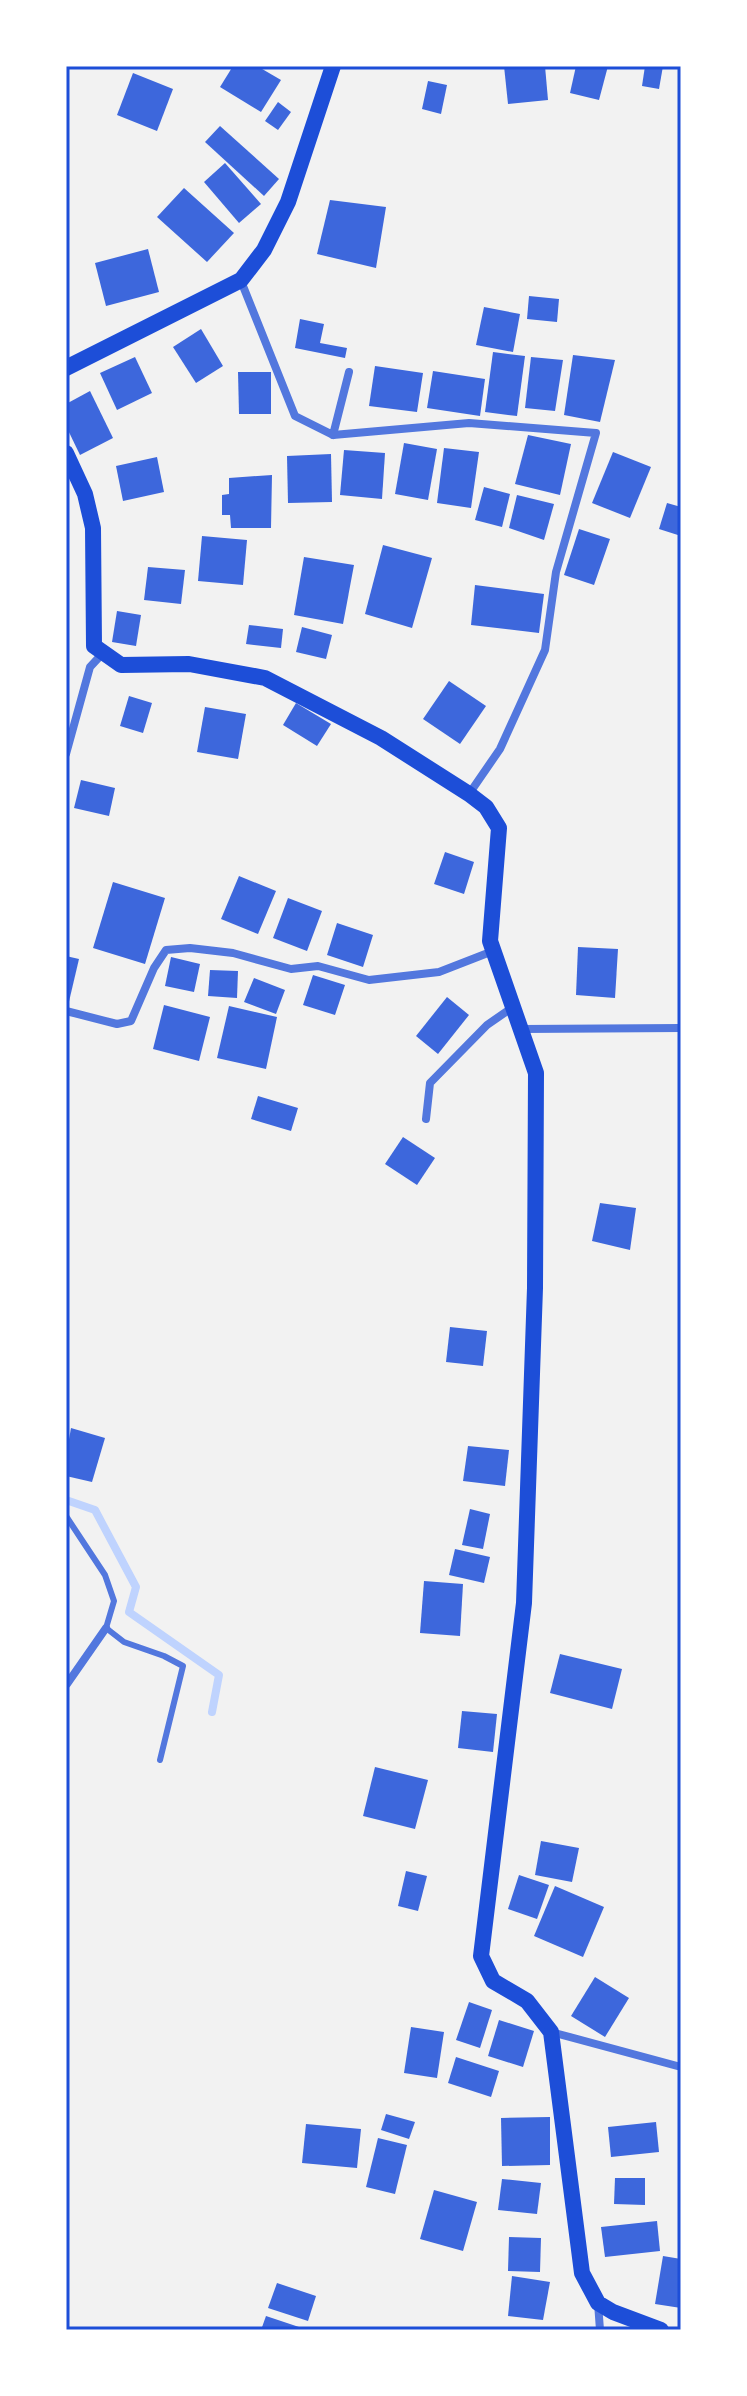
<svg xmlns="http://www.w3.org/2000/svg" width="747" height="2396" font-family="'IBM Plex Serif',serif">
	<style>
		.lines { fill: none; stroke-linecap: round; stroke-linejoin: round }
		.stream { stroke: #bfd3fe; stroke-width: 8 }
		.building { fill: #3d67dc }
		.service { stroke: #5277de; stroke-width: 6 }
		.minor { stroke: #5277de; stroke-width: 8 }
		.secondary { stroke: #1d4ed8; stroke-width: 16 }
		.neatline { fill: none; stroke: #1d4ed8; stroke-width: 3 }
	</style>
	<rect width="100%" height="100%" fill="#f2f2f2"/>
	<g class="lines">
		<path class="stream" d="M66 1500 95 1510 136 1587 129 1612 219 1675 212 1712"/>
	</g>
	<g class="building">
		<path d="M233 66H257L281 80 261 112 220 87Z"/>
		<path d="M504 66H545L548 100 508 104Z"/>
		<path d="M576 66H608L599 100 570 93Z"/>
		<path d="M645 66H663L659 89 642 86Z"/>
		<path d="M133 73 173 89 157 131 117 115Z"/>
		<path d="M428 81 447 85 441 114 422 109Z"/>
		<path d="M278 102 291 112 278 130 265 121Z"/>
		<path d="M220 126 279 179 264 196 205 142Z"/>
		<path d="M225 163 261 204 239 223 204 182Z"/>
		<path d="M184 188 234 233 207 262 157 217Z"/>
		<path d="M330 200 386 207 376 268 317 254Z"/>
		<path d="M148 249 159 292 106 306 95 263Z"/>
		<path d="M529 296 559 299 557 322 527 319Z"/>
		<path d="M484 307 520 314 513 352 476 345Z"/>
		<path d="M300 319 324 324 320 343 347 348 345 358 295 348Z"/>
		<path d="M201 329 223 366 196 383 173 347Z"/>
		<path d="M493 352 525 356 517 416 485 412Z"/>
		<path d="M573 355 615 360 600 422 564 415Z"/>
		<path d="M135 357 152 393 117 410 100 373Z"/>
		<path d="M531 357 563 360 555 411 525 408Z"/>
		<path d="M375 366 423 373 417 412 369 406Z"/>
		<path d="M433 371 485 379 480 416 427 408Z"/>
		<path d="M238 372H271V414H239Z"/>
		<path d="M90 391 113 438 80 455 66 426V404Z"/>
		<path d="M528 435 571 444 560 495 515 484Z"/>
		<path d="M404 443 437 449 428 500 395 494Z"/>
		<path d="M444 448 479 452 471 508 437 503Z"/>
		<path d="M344 450 385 453 382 499 340 495Z"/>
		<path d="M613 452 651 467 630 518 592 503Z"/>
		<path d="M331 454 332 502 288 503 287 456Z"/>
		<path d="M157 457 164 492 123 501 116 466Z"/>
		<path d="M272 475 271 528H231L230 515H222V495L229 494V478Z"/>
		<path d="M484 487 510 494 502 527 475 520Z"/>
		<path d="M517 495 554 504 544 540 509 528Z"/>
		<path d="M667 503 681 507V536L659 529Z"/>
		<path d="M579 529 610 539 594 585 564 575Z"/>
		<path d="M202 536 247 540 243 585 198 581Z"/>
		<path d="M383 545 432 558 412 628 365 614Z"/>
		<path d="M304 557 354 565 343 624 294 615Z"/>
		<path d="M148 567 185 570 181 604 144 600Z"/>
		<path d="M475 585 544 594 539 633 471 625Z"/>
		<path d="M117 611 141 615 136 646 112 642Z"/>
		<path d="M249 625 283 629 281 648 246 644Z"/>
		<path d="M302 627 332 635 326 659 296 652Z"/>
		<path d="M449 681 486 706 460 744 423 719Z"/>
		<path d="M129 696 152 703 143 733 120 726Z"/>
		<path d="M296 703 331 724 317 746 283 725Z"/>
		<path d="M205 707 246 714 238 759 197 752Z"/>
		<path d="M81 780 115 788 109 816 74 808Z"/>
		<path d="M445 852 474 862 464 894 434 884Z"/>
		<path d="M239 876 276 891 258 934 221 919Z"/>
		<path d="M113 882 165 898 145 964 93 948Z"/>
		<path d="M288 898 322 911 307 951 273 938Z"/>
		<path d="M337 923 373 935 363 967 327 955Z"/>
		<path d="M578 947 618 949 615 998 576 995Z"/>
		<path d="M66 956 79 959 67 1010H66Z"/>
		<path d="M171 957 200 964 194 992 165 986Z"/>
		<path d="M210 970 238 971 237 998 208 996Z"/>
		<path d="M313 975 345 985 335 1015 303 1005Z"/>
		<path d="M254 978 285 990 276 1014 244 1002Z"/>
		<path d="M447 997 469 1015 438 1054 416 1036Z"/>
		<path d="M164 1005 210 1017 199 1061 153 1049Z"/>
		<path d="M229 1006 277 1017 266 1069 217 1058Z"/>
		<path d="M258 1096 298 1108 291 1131 251 1119Z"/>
		<path d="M403 1137 435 1158 417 1185 385 1164Z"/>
		<path d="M600 1203 636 1208 630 1250 592 1241Z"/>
		<path d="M450 1327 487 1331 483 1366 446 1362Z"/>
		<path d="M71 1428 105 1438 92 1482 66 1476V1456Z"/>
		<path d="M468 1446 509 1450 505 1486 463 1481Z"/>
		<path d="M470 1509 490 1514 483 1549 462 1545Z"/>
		<path d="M455 1549 490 1557 484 1583 449 1575Z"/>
		<path d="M424 1581 463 1584 460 1636 420 1633Z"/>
		<path d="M560 1654 622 1669 612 1709 550 1693Z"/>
		<path d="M462 1711 497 1714 493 1752 458 1748Z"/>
		<path d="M375 1767 428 1780 415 1829 363 1816Z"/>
		<path d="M541 1841 579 1848 572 1882 535 1875Z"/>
		<path d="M406 1871 427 1876 418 1911 398 1906Z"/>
		<path d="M519 1875 549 1885 537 1919 508 1909Z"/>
		<path d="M555 1886 604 1907 583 1957 534 1936Z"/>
		<path d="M595 1977 629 1998 605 2037 571 2016Z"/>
		<path d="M469 2002 492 2010 480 2048 456 2040Z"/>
		<path d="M499 2020 534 2031 523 2067 488 2056Z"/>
		<path d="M411 2027 444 2032 437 2078 404 2073Z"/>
		<path d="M456 2057 499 2071 491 2097 448 2083Z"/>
		<path d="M386 2114 415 2122 409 2139 381 2130Z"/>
		<path d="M550 2117V2165L502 2166 501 2118Z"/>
		<path d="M656 2122 659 2152 611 2157 608 2127Z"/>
		<path d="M306 2124 361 2129 357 2168 302 2163Z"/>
		<path d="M378 2138 407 2145 395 2194 366 2187Z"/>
		<path d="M615 2178H645V2205L614 2204Z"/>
		<path d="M502 2179 541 2183 537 2214 498 2210Z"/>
		<path d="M434 2190 477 2202 463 2251 420 2239Z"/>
		<path d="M657 2221 660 2251 605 2257 601 2227Z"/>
		<path d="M509 2237 541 2238 540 2272 508 2271Z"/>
		<path d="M663 2256 681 2259V2308L655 2304Z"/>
		<path d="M512 2276 550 2282 543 2320 508 2316Z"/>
		<path d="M277 2283 316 2296 308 2321 268 2308Z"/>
		<path d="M266 2316 305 2329V2330H261Z"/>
	</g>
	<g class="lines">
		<path class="service" d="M66 1516 105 1575 114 1601 106 1628 124 1642 164 1656 183 1666 160 1760"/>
		<g class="minor">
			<path d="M241 281 295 416 333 435 349 372"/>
			<path d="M333 435 469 423 596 433 556 572 545 650 500 749 469 794"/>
			<path d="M66 754 90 667 103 653"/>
			<path d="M66 1011 117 1024 131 1021 154 968 166 950 190 948 233 953 291 969 318 966 369 980 439 972 493 951"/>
			<path d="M522 1029 681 1028"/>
			<path d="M426 1119 430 1083 487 1025 513 1007"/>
			<path d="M67 1684 106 1628"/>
			<path d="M551 2032 681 2067"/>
			<path d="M598 2303 600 2330"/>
		</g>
		<g class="secondary">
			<path d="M66 368 241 280 264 250 288 202 333 66"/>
			<path d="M66 453 85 494 93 528 94 646 121 665 189 664 265 678 381 738 469 794 486 807 499 828 490 941 536 1073 535 1288 524 1603 481 1956 493 1981 527 2001 551 2032 582 2273 598 2303 613 2312 661 2330"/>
		</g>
	</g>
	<rect width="747" height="2396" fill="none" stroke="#ffffff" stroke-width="136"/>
	<rect x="68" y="68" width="611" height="2260" class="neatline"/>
</svg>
